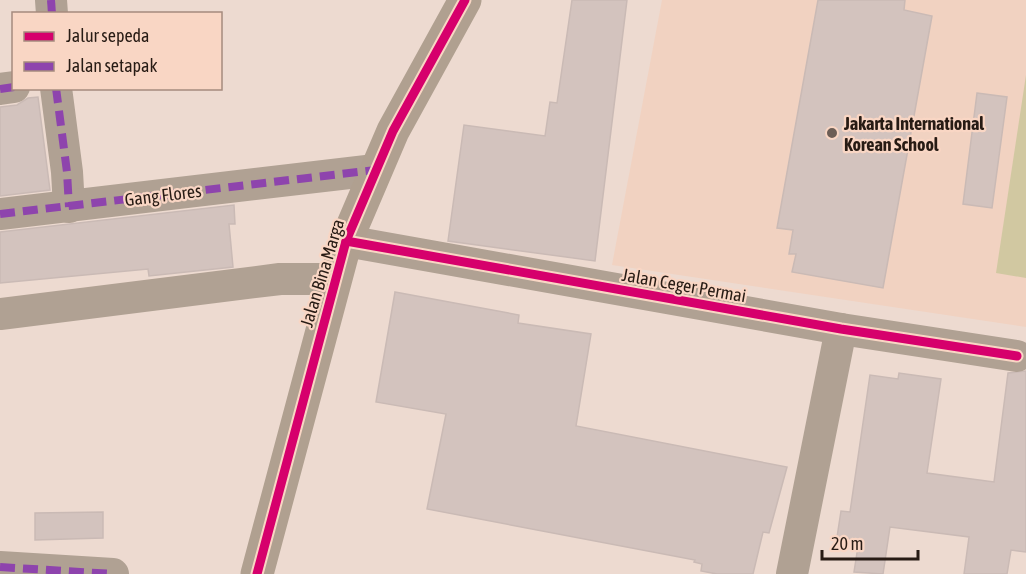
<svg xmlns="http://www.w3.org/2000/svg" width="1026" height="574" font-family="'Asap Condensed',sans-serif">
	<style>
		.built { fill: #f1d2c1 }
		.green { fill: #d1c8a1 }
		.building { fill: #d3c3be; stroke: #cabab5; stroke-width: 1.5 }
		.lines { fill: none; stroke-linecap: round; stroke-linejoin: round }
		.street { stroke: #b0a193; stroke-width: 32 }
		.secondary { stroke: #b0a090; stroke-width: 33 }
		.quiet { stroke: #8e44ad; stroke-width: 8; stroke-dasharray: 15 8; stroke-linecap: butt }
		.cycleway-casing { stroke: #f9d6c4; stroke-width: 13 }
		.cycleway { stroke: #d6006c; stroke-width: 9 }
		.poi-dot { fill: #6c5e56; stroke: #f9d6c4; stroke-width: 2 }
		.labels { text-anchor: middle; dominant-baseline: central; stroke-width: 4.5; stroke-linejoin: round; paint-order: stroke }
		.poi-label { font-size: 18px; font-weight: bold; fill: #271b14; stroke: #f9d6c4; text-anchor: start }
		.street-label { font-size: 18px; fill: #271b14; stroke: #f9d6c4 }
	</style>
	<rect width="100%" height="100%" fill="#eddad0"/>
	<path class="built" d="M662 0H1026V327L612 265Z"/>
	<path class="green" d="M1026 75V278L996 273Z"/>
	<g class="building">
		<path d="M572 0H627L595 261 448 241 464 125 545 136 550 102 557 103Z"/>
		<path d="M818 0H905L904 10 932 16 883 288 792 272 796 254H789L793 230 777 228Z"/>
		<path d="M977 93 1007 97 992 208 963 204Z"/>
		<path d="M38 97 50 190 0 196V107L17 105 28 98Z"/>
		<path d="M234 205 235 224H229L233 267 149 276 148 269 0 283V232Z"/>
		<path d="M395 292 519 315 518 323 591 334 576 426 787 467 769 533 763 532 753 574H717L701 571 702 564 694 562 695 560 427 509 446 414 376 402Z"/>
		<path d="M1026 371V552L1011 550 1007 574H964L969 537 890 527 883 574 854 572 859 540 837 537 841 511 850 512 870 375 898 379 899 373 941 379 927 473 994 482 1008 373Z"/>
		<path d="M103 512V538L35 540V513Z"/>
	</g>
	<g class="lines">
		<g class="street">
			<path d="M51 0 52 14"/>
			<path d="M56 88 67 172 69 207"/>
			<path d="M0 89 14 87"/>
			<path d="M0 214 375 170"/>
			<path d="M346 241 841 329 1017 356"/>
			<path d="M0 314 280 279H335"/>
			<path d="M0 567 113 574"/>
			<path d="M792 574 841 329"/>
		</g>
		<path class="secondary" d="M257 574 346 241 393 131 465 0"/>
		<g class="quiet">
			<path d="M51 0 52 14"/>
			<path d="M56 88 67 172 69 207"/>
			<path d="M0 89 14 87"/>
			<path d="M0 214 375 170"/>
			<path d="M0 567 113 574"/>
		</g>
		<defs>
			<g id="cycleway">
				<path d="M346 241 841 329 1017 356"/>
				<path d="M257 574 346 241 393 131 465 0"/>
			</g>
		</defs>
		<use href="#cycleway" class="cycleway-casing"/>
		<use href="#cycleway" class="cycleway"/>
	</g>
	<circle class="poi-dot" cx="832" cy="133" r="6"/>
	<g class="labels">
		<g class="poi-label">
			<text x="844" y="123">Jakarta International<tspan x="844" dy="21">Korean School</tspan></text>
		</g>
		<g class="street-label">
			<text transform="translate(163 195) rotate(-7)">Gang Flores</text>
			<text transform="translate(322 273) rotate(-73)">Jalan Bina Marga</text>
			<text transform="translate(684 285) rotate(10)">Jalan Ceger Permai</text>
		</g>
	</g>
	<rect x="12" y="12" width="210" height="78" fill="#f9d6c4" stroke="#a58b7e" stroke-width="1.5"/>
	<rect x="24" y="32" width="30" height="9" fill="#d6006c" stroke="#a58b7e" stroke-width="1.5"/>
	<text x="66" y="42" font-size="18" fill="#271b14">Jalur sepeda</text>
	<rect x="24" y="62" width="30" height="9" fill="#8e44ad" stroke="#a58b7e" stroke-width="1.5"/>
	<text x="66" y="72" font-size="18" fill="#271b14">Jalan setapak</text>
	<path d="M822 550v9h96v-9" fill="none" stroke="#271b14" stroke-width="3"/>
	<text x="831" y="550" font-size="18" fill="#271b14" stroke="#f9d6c4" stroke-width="4.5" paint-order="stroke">20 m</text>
</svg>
